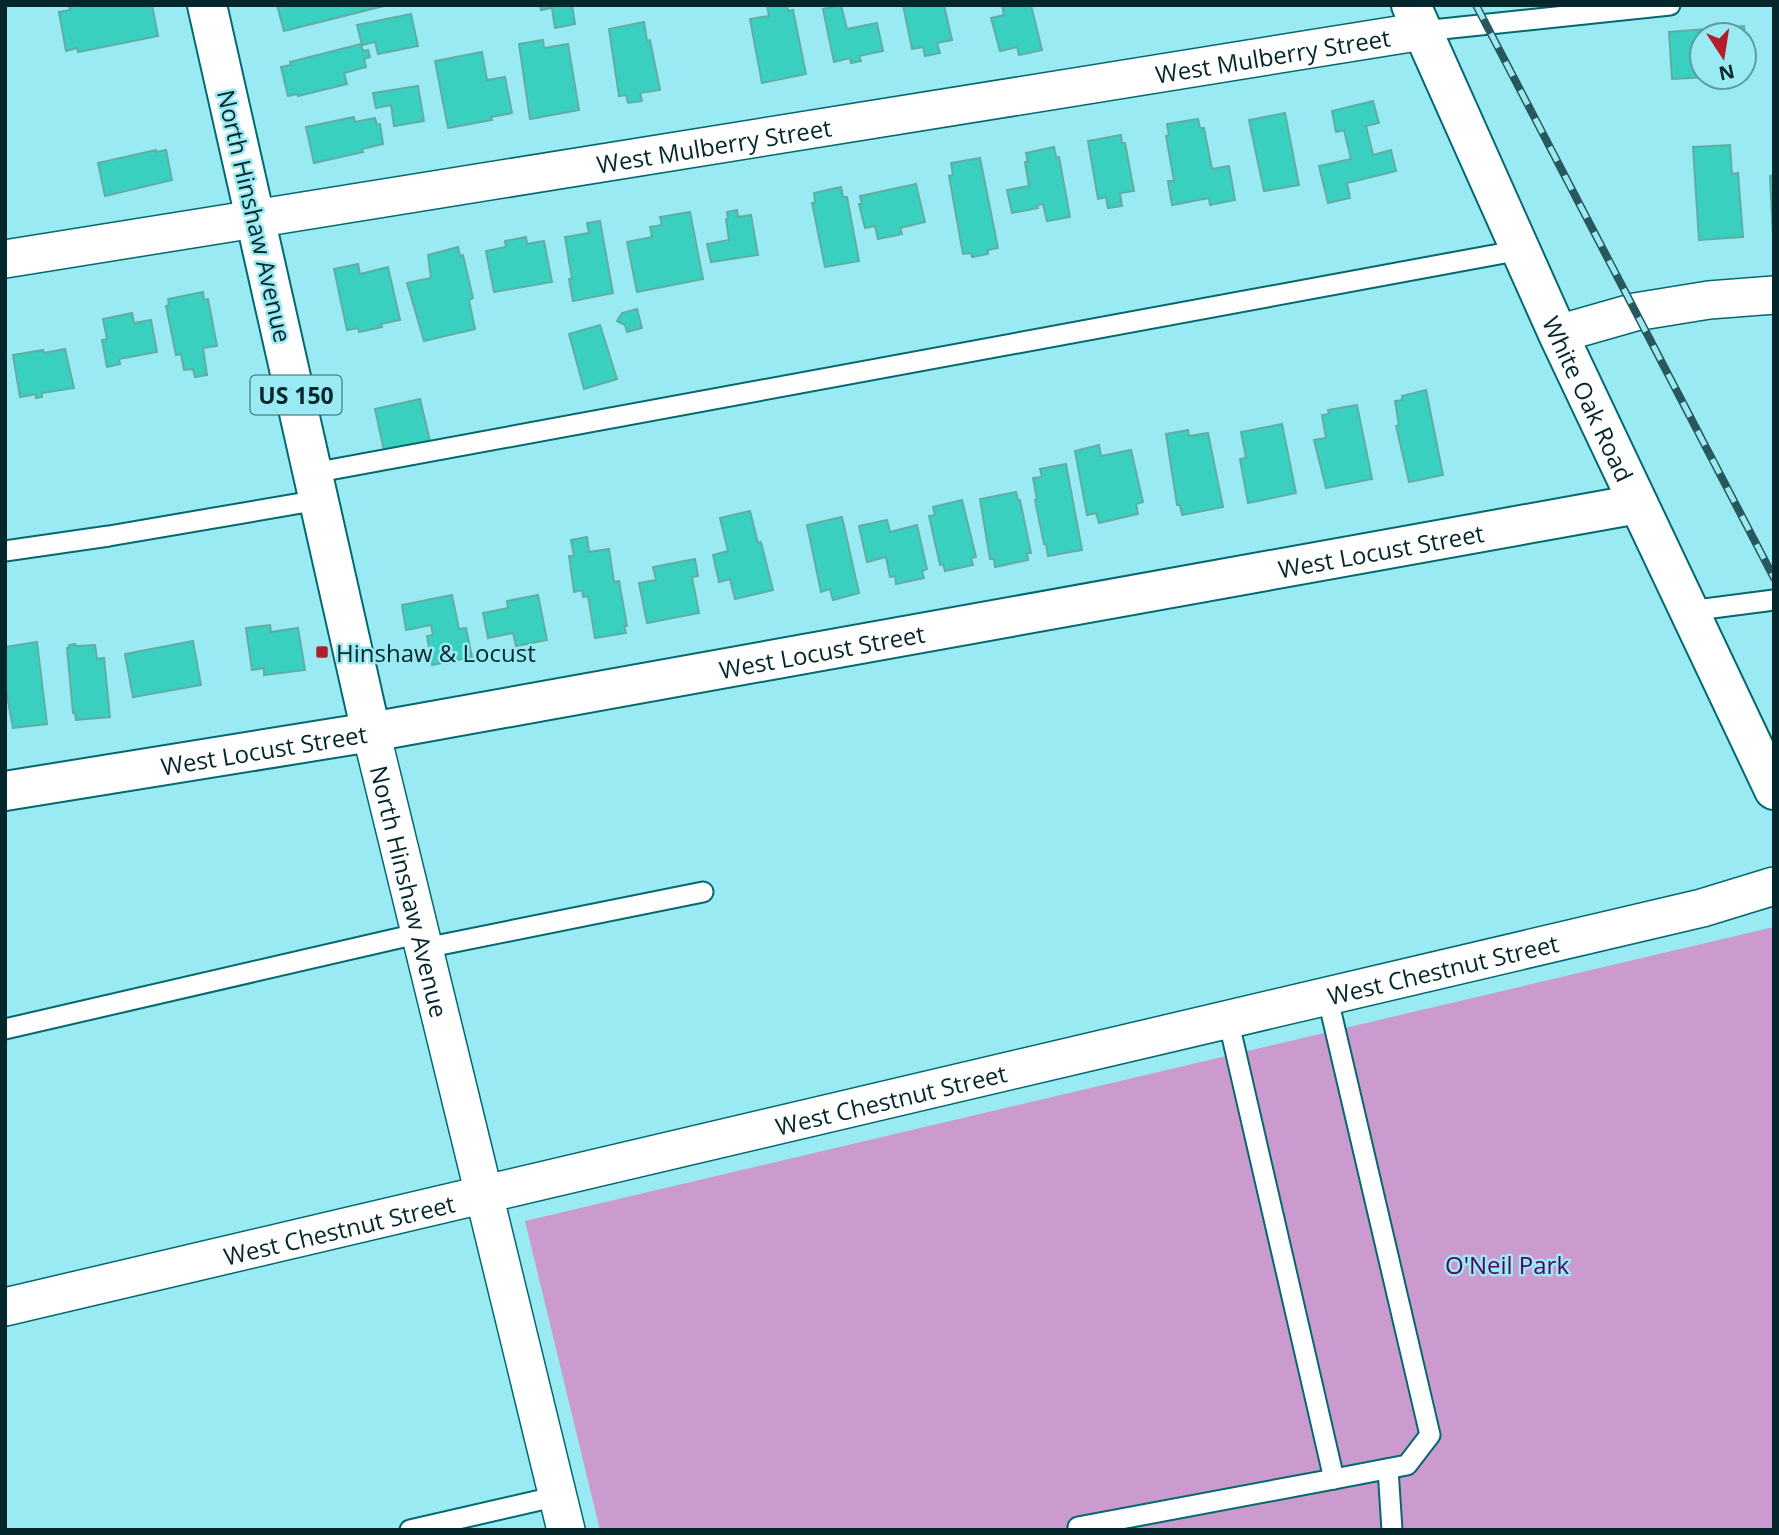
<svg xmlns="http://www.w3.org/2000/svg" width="1779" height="1535" font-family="'Open Sans',sans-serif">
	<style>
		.green { fill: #cb9ace }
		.building { fill: #39d0c0; stroke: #5faea3; stroke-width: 2 }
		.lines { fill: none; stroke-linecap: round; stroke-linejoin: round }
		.lane-casing { stroke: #046870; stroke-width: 23 }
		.street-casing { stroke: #046870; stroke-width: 40 }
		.secondary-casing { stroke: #046870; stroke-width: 42 }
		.primary-casing { stroke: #046870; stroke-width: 42 }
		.lane { stroke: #fff; stroke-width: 19 }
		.street { stroke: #fff; stroke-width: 37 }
		.secondary { stroke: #fff; stroke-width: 38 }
		.primary { stroke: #fff; stroke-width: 38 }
		.rail-casing { stroke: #28585c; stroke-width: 8 }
		.rail { stroke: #99eaf2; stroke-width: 5; stroke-dasharray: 16; stroke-linecap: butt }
		.poi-dot { fill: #b12029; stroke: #99eaf2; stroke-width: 2.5 }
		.labels { text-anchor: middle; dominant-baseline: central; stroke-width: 5; stroke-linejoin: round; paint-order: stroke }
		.shield { fill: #99eaf2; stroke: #306266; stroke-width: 2 }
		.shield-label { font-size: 23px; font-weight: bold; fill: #03272a }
		.street-label { font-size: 24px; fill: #03272a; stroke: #99eaf2 }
		.poi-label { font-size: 24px; fill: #03272a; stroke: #99eaf2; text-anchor: start }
		.park-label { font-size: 24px; fill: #57005f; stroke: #99eaf2 }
	</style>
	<rect width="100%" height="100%" fill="#99eaf2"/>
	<path class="green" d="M1774 927V1530H600L525 1221Z"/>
	<g class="building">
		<path d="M69 5H152L158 36 78 52 77 48 66 51 59 12 70 10Z"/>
		<path d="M277 5H388L284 31Z"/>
		<path d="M540 5H572L575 24 555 28 552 8 541 10Z"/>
		<path d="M767 5H787L788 11 793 10 806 74 762 83 750 19 769 16Z"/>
		<path d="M841 5 847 29 877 23 883 51 859 56 861 61 851 63 850 58 834 62 823 9Z"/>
		<path d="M903 5H944L952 40 937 43 940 53 925 56 923 47 912 49Z"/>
		<path d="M1002 5H1031L1042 50 1019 55 1017 47 1000 51 991 18 1004 15Z"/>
		<path d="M411 14 418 46 378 54 375 42 362 45 357 25Z"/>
		<path d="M644 22 647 41 650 40 660 90 640 93 642 101 628 103 626 95 619 96 609 29Z"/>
		<path d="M1744 26 1748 75H1744V35H1702V77H1711L1672 79 1669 32Z"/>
		<path d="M543 40 544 48 568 44 579 110 530 119 519 44Z"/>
		<path d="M361 44 363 51 368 50 370 57 364 59 366 67 344 73 347 84 298 96 297 94 288 96 281 67 291 65 290 62Z"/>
		<path d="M482 52 487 80 505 77 512 113 491 117 492 120 448 128 435 61Z"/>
		<path d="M418 86 424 121 394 126 391 105 376 108 373 93Z"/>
		<path d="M1373 101 1379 123 1366 126 1373 155 1391 150 1396 171 1347 183 1350 198 1328 203 1319 166 1351 159 1344 130 1336 132 1332 111Z"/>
		<path d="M1285 113 1299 185 1264 191 1249 120Z"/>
		<path d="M354 117 355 122 375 118 377 125 380 124 383 144 362 149 363 152 314 163 306 127Z"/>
		<path d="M1198 119 1200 128H1204L1212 169 1229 166 1235 200 1210 205 1209 198 1172 205 1168 181H1174L1166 136 1169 135 1167 124Z"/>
		<path d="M1121 135 1122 143H1125L1134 191 1120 193 1122 206 1108 208 1106 197 1098 199 1088 141Z"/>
		<path d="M1730 145 1732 174 1738 173 1743 237 1699 240 1693 147Z"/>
		<path d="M1054 147 1056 157H1059L1070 217 1047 221 1043 204 1037 205 1038 208 1012 213 1007 190 1029 186 1025 162H1028L1026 153Z"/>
		<path d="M156 150V152L166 150 172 180 105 196 98 163Z"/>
		<path d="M980 158 998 248 988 250V254L972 257 971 253 963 254 949 176 953 175 951 163Z"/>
		<path d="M1774 175V236H1773L1770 176Z"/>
		<path d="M916 184 925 222 900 228 902 234 878 239 875 226 865 228 859 204H862L860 196Z"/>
		<path d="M841 187 843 197H847L859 261 825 267 812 203H815L814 193Z"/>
		<path d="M737 210 738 217 751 215 758 255 711 262 707 244 729 240 726 219 728 218 727 212Z"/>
		<path d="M690 212 703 279 637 292 627 242 652 237 650 227 662 225 660 217Z"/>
		<path d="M600 221 613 293 573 301 569 279H572L565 237 589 233 587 223Z"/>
		<path d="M526 237 527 244 544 241 552 282 494 292 486 251 506 247 505 241Z"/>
		<path d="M458 247 460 256 463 255 473 298 469 300 475 329 424 341 407 283 431 278 428 255Z"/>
		<path d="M358 264 360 274 388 267 400 320 381 324 382 327 359 332 358 328 347 330 334 269Z"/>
		<path d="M203 292 204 300 208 299 217 346 203 348 207 375 195 377 193 369 184 370 181 354 176 355 166 306 169 305 168 299Z"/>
		<path d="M637 309 642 328 627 332 625 325 617 321 622 313Z"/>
		<path d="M132 313 134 323 151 320 157 352 119 359 120 364 107 367 102 340 107 339 103 319Z"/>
		<path d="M600 325 617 379 584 389 569 334Z"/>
		<path d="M65 349 74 388 42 393V397L36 398V394L20 397 13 355 43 350 44 353Z"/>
		<path d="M1426 390 1443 475 1409 482 1396 426 1399 425 1395 401 1402 400V396Z"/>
		<path d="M420 399 431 445 385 455 375 409Z"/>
		<path d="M1357 405 1372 479 1326 488 1314 440 1326 438 1322 415 1329 414 1328 410Z"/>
		<path d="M1282 424 1296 493 1248 503 1240 459 1246 458 1241 432Z"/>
		<path d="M1188 430 1189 436 1208 433 1223 507 1182 515 1180 505H1177L1166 434Z"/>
		<path d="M1099 445 1101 456 1131 450 1143 502 1136 504 1138 514 1099 523 1096 513 1087 515 1075 451Z"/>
		<path d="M1066 464 1082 550 1048 556 1046 544H1044L1035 500 1037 499 1033 478 1042 477 1040 469Z"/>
		<path d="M1016 492 1018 500H1020L1031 553H1027L1028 560 995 567 994 559H990L980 499Z"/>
		<path d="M962 500 976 557 971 558 973 565 945 571 943 564 940 565 929 516 935 515 933 507Z"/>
		<path d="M750 511 758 543 761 542 773 590 735 599 730 579 719 582 713 555 728 551 720 518Z"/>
		<path d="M842 517 859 593 833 600 830 589 821 592 807 525Z"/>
		<path d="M887 520 890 532 917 525 927 569 922 571 924 578 896 584 895 576 890 577 886 557 867 562 859 526Z"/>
		<path d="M587 537 589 552 609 549 614 582 619 581 627 626H624L626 633 595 638 588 596 583 597 582 590 574 592 569 556H574L571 540Z"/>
		<path d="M695 559 698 576 692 577 699 613 647 623 639 583 656 580 653 567Z"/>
		<path d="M452 595 459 629 466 628 472 657 432 665 427 636 433 635 431 625 406 630 402 605Z"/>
		<path d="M538 595 547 640 516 646 513 633 488 638 483 613 508 608 507 601Z"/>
		<path d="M270 625 271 632 298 628 305 670 264 675V668L252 670 246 628Z"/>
		<path d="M193 641 201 685 133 697 125 654Z"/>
		<path d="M37 642 47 724 13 728 5 685V647Z"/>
		<path d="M75 644V646L95 645 97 659 104 658 110 717 76 720 75 712 73 713 67 648H69V645Z"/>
	</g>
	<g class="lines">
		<defs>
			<g id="lane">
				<path d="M1423 31 1670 5"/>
				<path d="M313 473 1521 250"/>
				<path d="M5 551 109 536 319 500"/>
				<path d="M1689 611 1774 600"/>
				<path d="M425 948 703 892"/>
				<path d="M1228 1019 1334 1479 1407 1465 1430 1435 1327 995"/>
				<path d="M5 1029 421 933"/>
				<path d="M1388 1469 1392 1530"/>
				<path d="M410 1530 558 1496"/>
				<path d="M1078 1530V1527L1334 1479"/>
			</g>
			<g id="street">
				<path id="s1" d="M5 259 1423 31"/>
				<path d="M1558 334 1635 312 1709 300 1774 295"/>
				<path id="s2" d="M371 732 566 1530"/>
				<path id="s3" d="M5 1307C571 1176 1136 1040 1702 908L1774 886"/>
			</g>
			<g id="secondary">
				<path id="s4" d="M1411 5 1558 334 1774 790"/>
				<path id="s5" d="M371 732 1638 504"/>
			</g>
			<g id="primary">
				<path id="s6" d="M5 791 371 732 207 5"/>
			</g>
		</defs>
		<use href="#lane" class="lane-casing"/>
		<use href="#street" class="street-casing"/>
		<use href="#secondary" class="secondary-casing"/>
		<use href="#primary" class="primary-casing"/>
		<use href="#lane" class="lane"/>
		<use href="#street" class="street"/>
		<use href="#secondary" class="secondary"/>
		<use href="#primary" class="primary"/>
		<defs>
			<path id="rail" d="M1476 5 1774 578"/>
		</defs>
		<use href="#rail" class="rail-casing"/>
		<use href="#rail" class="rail"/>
	</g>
	<rect class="poi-dot" x="315" y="645" width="14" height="14" rx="3.5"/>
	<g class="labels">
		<rect class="shield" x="250.5" y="375.5" width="91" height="39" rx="5"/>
		<g class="shield-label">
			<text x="296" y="395">US 150</text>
		</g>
		<g class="street-label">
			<text stroke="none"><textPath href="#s1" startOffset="1284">West Mulberry Street</textPath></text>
			<text stroke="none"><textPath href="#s1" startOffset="718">West Mulberry Street</textPath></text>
			<text transform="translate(255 216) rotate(77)">North Hinshaw Avenue</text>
			<text stroke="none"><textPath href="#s4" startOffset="432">White Oak Road</textPath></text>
			<text stroke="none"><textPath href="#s5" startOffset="1026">West Locust Street</textPath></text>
			<text stroke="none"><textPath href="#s5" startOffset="458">West Locust Street</textPath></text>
			<text stroke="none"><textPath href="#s6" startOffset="262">West Locust Street</textPath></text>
			<text stroke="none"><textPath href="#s2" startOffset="164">North Hinshaw Avenue</textPath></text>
			<text stroke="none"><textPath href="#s3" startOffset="1477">West Chestnut Street</textPath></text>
			<text stroke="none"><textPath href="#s3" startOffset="910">West Chestnut Street</textPath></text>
			<text stroke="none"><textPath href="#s3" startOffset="343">West Chestnut Street</textPath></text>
		</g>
		<g class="poi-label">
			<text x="336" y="652">Hinshaw &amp; Locust</text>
		</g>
		<g class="park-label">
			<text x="1507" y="1264">O'Neil Park</text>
		</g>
	</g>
	<rect width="1779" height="1535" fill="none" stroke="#03272a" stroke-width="14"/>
	<g transform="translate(1723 56) rotate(168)"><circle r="33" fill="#99eaf2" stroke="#5d9ca2" stroke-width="2"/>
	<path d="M0-5L12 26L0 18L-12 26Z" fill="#b12029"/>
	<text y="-10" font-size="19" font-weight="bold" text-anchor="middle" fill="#03272a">N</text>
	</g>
</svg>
